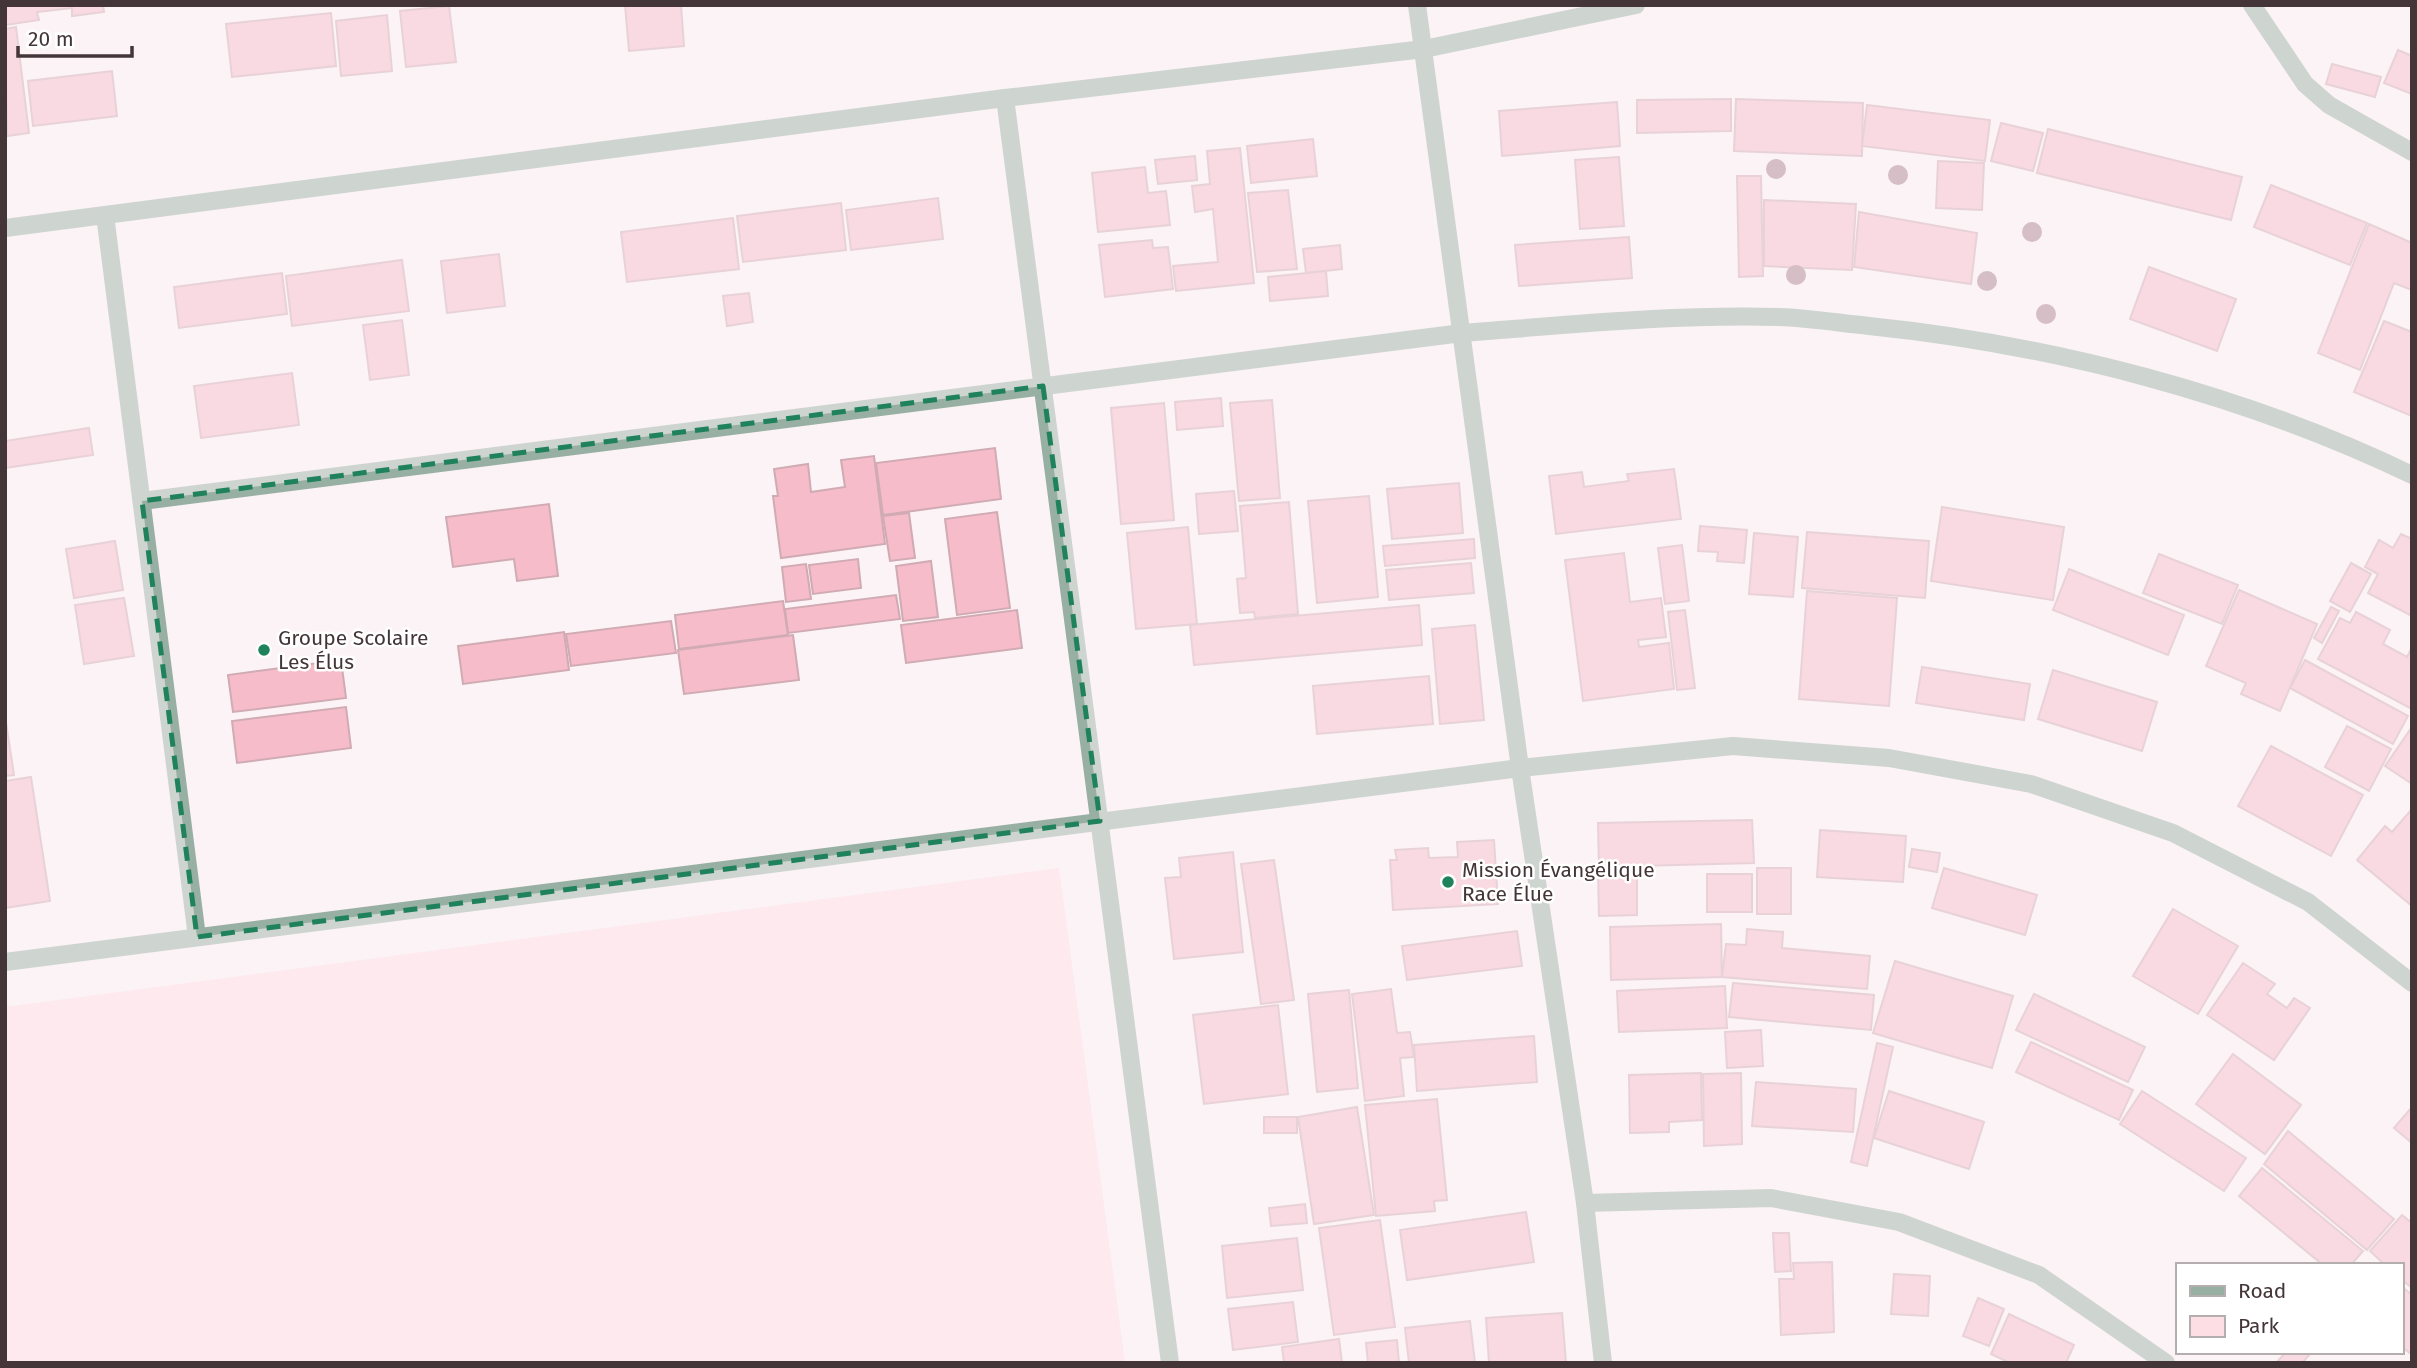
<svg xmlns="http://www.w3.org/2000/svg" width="2417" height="1368" font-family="'Fira Sans',sans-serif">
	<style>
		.green { fill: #fedee5 }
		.building { fill: #f6bcc9; stroke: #d0abb4; stroke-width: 2 }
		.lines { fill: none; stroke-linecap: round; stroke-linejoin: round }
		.minor { stroke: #98afa3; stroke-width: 18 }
		.tree { fill: #a67e8b }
		.marked { fill: none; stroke: #1f825c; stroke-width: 5; stroke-dasharray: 14 9; stroke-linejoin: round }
		.poi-dot { fill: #1f825c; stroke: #fff; stroke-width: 2.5 }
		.labels { text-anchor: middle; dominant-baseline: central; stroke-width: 5; stroke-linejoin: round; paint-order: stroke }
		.poi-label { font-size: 21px; fill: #443538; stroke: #fff; text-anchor: start }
	</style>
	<rect width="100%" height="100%" fill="#fbf3f5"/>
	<path class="green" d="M1059 868 1125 1363H5V1007Z"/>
	<g class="building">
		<path d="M5 5H103L104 12 72 16V8L37 12 39 20 5 25Z"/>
		<path d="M625 5H681L684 46 629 51Z"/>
		<path d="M449 6 456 62 406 67 400 11Z"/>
		<path d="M331 13 336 66 232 77 226 24Z"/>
		<path d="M387 15 392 71 341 76 336 21Z"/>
		<path d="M16 27 29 133 7 136 5 29Z"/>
		<path d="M2398 50 2412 56V94L2384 83Z"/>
		<path d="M2332 64 2381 77 2375 97 2326 84Z"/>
		<path d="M112 71 117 116 33 126 28 81Z"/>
		<path d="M1731 99V131L1637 133V100Z"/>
		<path d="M1736 99 1863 103 1862 156 1734 151Z"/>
		<path d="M1617 102 1620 146 1502 156 1499 111Z"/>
		<path d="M1867 105 1990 120 1985 161 1862 146Z"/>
		<path d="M2001 123 2043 133 2033 171 1991 161Z"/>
		<path d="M2048 129 2242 177 2231 220 2037 173Z"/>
		<path d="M1313 139 1317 176 1251 183 1247 146Z"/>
		<path d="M1240 148 1254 283 1176 291 1173 266 1218 262 1213 209 1195 212 1192 186 1210 184 1207 151Z"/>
		<path d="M1195 156 1197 180 1158 184 1155 160Z"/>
		<path d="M1619 157 1624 226 1580 229 1575 160Z"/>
		<path d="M1938 161 1984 163 1982 210 1936 208Z"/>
		<path d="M1145 167 1148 193 1166 191 1170 225 1098 232 1092 173Z"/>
		<path d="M1737 176H1761L1763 276 1739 277Z"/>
		<path d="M2271 185 2367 223 2350 265 2254 227Z"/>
		<path d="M1288 190 1297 269 1257 272 1248 193Z"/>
		<path d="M938 198 943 239 851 250 846 210Z"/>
		<path d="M1764 200 1856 204 1852 270 1764 266Z"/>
		<path d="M841 203 846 250 743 262 737 216Z"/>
		<path d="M1859 212 1977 233 1971 284 1854 267Z"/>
		<path d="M733 218 739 269 627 282 621 232Z"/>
		<path d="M2369 224 2412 243V290L2394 283 2360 370 2318 353Z"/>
		<path d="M1629 237 1632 278 1519 286 1515 245Z"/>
		<path d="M1152 240 1153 248 1168 247 1173 289 1105 297 1099 245Z"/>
		<path d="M1340 245 1342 269 1306 273 1303 249Z"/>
		<path d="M499 254 505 306 447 313 441 261Z"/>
		<path d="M402 260 409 311 292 326 286 276Z"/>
		<path d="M2149 267 2236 299 2217 351 2130 319Z"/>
		<path d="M1326 271 1328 296 1270 301 1268 277Z"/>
		<path d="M282 273 287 314 179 328 174 287Z"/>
		<path d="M749 293 753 322 727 326 723 296Z"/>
		<path d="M402 320 409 375 370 380 363 325Z"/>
		<path d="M2384 321 2412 332V416L2354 392Z"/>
		<path d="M292 373 299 425 201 438 194 386Z"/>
		<path d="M1221 398 1223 426 1177 430 1175 402Z"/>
		<path d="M1272 400 1280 498 1239 501 1230 403Z"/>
		<path d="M1164 403 1174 520 1121 524 1111 408Z"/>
		<path d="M89 428 93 455 5 468V441Z"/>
		<path d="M995 448 1001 499 883 515 876 463Z"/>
		<path d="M874 456 885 544 781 558 773 496H778L774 469 808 464 811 492 845 487 841 460Z"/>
		<path d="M1674 469 1681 519 1556 534 1549 476 1582 472 1584 487 1629 481 1627 474Z"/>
		<path d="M1459 483 1463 533 1392 539 1387 489Z"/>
		<path d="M1234 491 1238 531 1199 534 1196 494Z"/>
		<path d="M1369 496 1378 597 1317 603 1308 501Z"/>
		<path d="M1289 502 1298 614 1255 618 1254 612 1240 613 1237 579 1246 578 1240 506Z"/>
		<path d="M549 504 558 576 517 581 514 559 453 567 446 517Z"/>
		<path d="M1942 507 2064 527 2053 600 1931 581Z"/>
		<path d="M997 512 1010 608 957 615 945 519Z"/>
		<path d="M909 513 915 558 890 561 883 516Z"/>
		<path d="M1700 526 1747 530 1744 563 1717 561 1718 552 1698 551Z"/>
		<path d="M1188 527 1197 624 1136 629 1127 533Z"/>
		<path d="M1807 532 1929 541 1925 598 1802 588Z"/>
		<path d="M1754 533 1798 537 1793 597 1749 594Z"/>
		<path d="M2401 534 2412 539V616L2368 593 2378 574 2365 567 2379 540 2393 548Z"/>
		<path d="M1474 539 1475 558 1385 566 1383 546Z"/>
		<path d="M115 541 123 590 74 598 66 549Z"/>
		<path d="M1682 545 1689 601 1665 604 1658 548Z"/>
		<path d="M1624 553 1630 602 1661 598 1666 637 1638 640 1639 647 1669 643 1674 689 1583 701 1565 560Z"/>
		<path d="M2159 554 2238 585 2222 624 2143 593Z"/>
		<path d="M858 559 861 588 813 594 809 565Z"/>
		<path d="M931 561 938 617 903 621 896 566Z"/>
		<path d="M1471 563 1474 593 1389 600 1386 570Z"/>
		<path d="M2351 563 2371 574 2350 612 2330 601Z"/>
		<path d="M806 564 811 599 786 602 782 567Z"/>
		<path d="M2069 569 2184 615 2168 655 2053 610Z"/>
		<path d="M2239 590 2317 624 2280 711 2241 694 2246 683 2206 666Z"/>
		<path d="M1807 591 1897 598 1889 706 1799 699Z"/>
		<path d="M896 595 900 619 788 633 785 609Z"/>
		<path d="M124 598 134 656 84 664 75 605Z"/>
		<path d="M783 601 788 635 679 649 675 615Z"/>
		<path d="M1419 605 1422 645 1194 665 1190 625Z"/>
		<path d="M2331 607 2339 611 2322 643 2314 638Z"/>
		<path d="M1017 610 1022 648 906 663 901 625Z"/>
		<path d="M1685 610 1695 688 1677 690 1668 612Z"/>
		<path d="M2356 612 2390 630 2383 644 2407 657 2412 647V709L2318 659 2340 618 2350 623Z"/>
		<path d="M671 621 676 653 571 666 566 634Z"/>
		<path d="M1475 625 1484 720 1440 724 1432 629Z"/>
		<path d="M564 632 569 670 463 684 458 646Z"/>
		<path d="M793 635 799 680 684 694 678 650Z"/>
		<path d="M341 660 346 698 233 712 228 675Z"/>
		<path d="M2305 660 2408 716 2393 744 2290 688Z"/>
		<path d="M1922 667 2030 684 2024 720 1916 703Z"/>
		<path d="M2053 670 2157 702 2142 751 2038 719Z"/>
		<path d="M1429 676 1433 724 1317 734 1313 686Z"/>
		<path d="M346 707 351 748 237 763 232 721Z"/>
		<path d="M5 716 14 775 5 776Z"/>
		<path d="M2347 726 2391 749 2369 791 2325 767Z"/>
		<path d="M2412 727V784L2385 766Z"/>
		<path d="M2271 746 2363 795 2331 856 2238 806Z"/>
		<path d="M31 777 50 901 5 908V781Z"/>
		<path d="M2412 809V906L2357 860 2385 826 2392 832Z"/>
		<path d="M1752 820 1754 863 1599 867 1598 823Z"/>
		<path d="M1820 830 1906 836 1903 882 1817 877Z"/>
		<path d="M1494 840 1498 904 1393 910 1390 860H1397L1395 850 1428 848 1429 858 1458 857 1457 842Z"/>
		<path d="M1912 849 1940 853 1937 872 1909 867Z"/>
		<path d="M1233 852 1243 952 1174 959 1165 878 1181 877 1179 858Z"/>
		<path d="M1274 860 1294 1000 1261 1004 1241 864Z"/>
		<rect x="1757" y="868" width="34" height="46"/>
		<path d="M1944 868 2037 895 2025 935 1932 908Z"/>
		<path d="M1637 870V915L1599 916 1598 871Z"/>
		<rect x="1707" y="874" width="45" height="38"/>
		<path d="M2173 909 2238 946 2198 1014 2133 976Z"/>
		<path d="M1721 924 1722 977 1611 980 1610 927Z"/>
		<path d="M1747 929 1783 932 1782 948 1870 956 1867 989 1722 977 1726 944 1746 945Z"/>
		<path d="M1517 931 1522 966 1407 980 1402 946Z"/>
		<path d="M1895 961 2013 996 1992 1068 1873 1033Z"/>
		<path d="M2243 963 2275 984 2267 994 2287 1008 2294 998 2310 1008 2274 1060 2207 1015Z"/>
		<path d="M1733 983 1874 995 1871 1030 1729 1017Z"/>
		<path d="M1725 986 1727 1028 1619 1032 1617 991Z"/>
		<path d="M1391 989 1397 1033 1410 1032 1414 1057 1400 1058 1404 1096 1365 1101 1352 994Z"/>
		<path d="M1349 990 1358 1088 1317 1092 1308 994Z"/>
		<path d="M2034 994 2145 1047 2128 1082 2016 1030Z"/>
		<path d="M1278 1005 1288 1094 1204 1104 1193 1015Z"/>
		<path d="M1761 1030 1763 1066 1727 1068 1725 1032Z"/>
		<path d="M1534 1036 1537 1082 1417 1091 1414 1045Z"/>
		<path d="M2031 1042 2133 1090 2119 1120 2016 1072Z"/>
		<path d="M1877 1043 1893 1047 1867 1166 1851 1162Z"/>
		<path d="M2233 1054 2301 1105 2265 1154 2196 1104Z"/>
		<path d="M1701 1073 1702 1120 1669 1122V1132L1630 1133 1629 1075Z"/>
		<path d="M1741 1073 1742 1144 1704 1146 1703 1074Z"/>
		<path d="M1756 1082 1856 1089 1853 1132 1752 1126Z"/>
		<path d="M1889 1091 1984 1122 1969 1169 1874 1138Z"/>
		<path d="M2142 1091 2246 1158 2224 1191 2120 1124Z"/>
		<path d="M1437 1099 1447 1200 1434 1201 1435 1211 1376 1216 1365 1105Z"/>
		<path d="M1357 1107 1374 1215 1314 1224 1298 1117Z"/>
		<path d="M2412 1107V1143L2394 1128Z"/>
		<rect x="1264" y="1117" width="33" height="16"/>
		<path d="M2288 1131 2394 1219 2367 1250 2264 1164Z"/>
		<path d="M2262 1168 2363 1251 2351 1265H2323L2239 1196Z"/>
		<path d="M1305 1204 1307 1223 1271 1226 1269 1208Z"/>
		<path d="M1526 1212 1534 1262 1407 1280 1400 1230Z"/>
		<path d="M2402 1215 2412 1223V1288L2401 1279V1265H2385L2370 1251Z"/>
		<path d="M1380 1220 1395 1327 1334 1335 1319 1228Z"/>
		<path d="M1773 1233H1789L1791 1271 1775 1272Z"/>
		<path d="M1297 1238 1303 1290 1227 1298 1222 1246Z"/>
		<path d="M1832 1262 1834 1332 1781 1335 1779 1279H1794L1793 1263Z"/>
		<path d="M1894 1274 1930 1276 1928 1316 1891 1314Z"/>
		<path d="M2401 1286 2412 1295V1355L2401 1346Z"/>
		<path d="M1978 1298 2004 1309 1989 1346 1963 1336Z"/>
		<path d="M1293 1302 1298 1342 1233 1350 1228 1309Z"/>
		<path d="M1562 1313 1566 1363H1489L1486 1318Z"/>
		<path d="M2009 1314 2074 1345 2066 1363H2010L1991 1354Z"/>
		<path d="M1470 1321 1475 1363H1409L1405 1328Z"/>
		<path d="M1339 1339 1342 1363H1284L1282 1347Z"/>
		<path d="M1397 1340 1399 1363H1368L1366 1343Z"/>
		<path d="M2286 1352H2312L2302 1363H2276Z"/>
	</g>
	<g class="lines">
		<g class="minor">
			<path d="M1417 5 1520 768 1585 1203 1603 1363"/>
			<path d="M2252 5 2305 84 2329 105 2412 152"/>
			<path d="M1005 98 1170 1363"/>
			<path d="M105 215 197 937"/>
			<path d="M5 228 1005 98 1424 49 1636 5"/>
			<path d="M142 501 1462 333C1567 325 1674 314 1779 317 1809 318 1839 323 1869 326 2054 345 2243 394 2412 475"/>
			<path d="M5 962 1520 768 1733 746 1889 758 2031 784 2173 833 2308 902 2412 983"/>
			<path d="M1585 1203 1771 1198 1899 1222 2039 1275 2166 1363"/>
		</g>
	</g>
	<g class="tree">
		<circle cx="1776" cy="169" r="10"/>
		<circle cx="1898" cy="175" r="10"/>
		<circle cx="2032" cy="232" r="10"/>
		<circle cx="1796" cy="275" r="10"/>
		<circle cx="1987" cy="281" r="10"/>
		<circle cx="2046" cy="314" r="10"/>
	</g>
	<path d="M0 0H2417V1368H0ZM1043 386 1100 821 197 937 142 501Z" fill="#fbf3f5" fill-opacity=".55" fill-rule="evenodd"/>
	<path class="marked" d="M1043 386 1100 821 197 937 142 501Z"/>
	<g class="poi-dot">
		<circle cx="264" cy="650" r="7"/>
		<circle cx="1448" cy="882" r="7"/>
	</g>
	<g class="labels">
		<g class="poi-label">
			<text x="278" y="638">Groupe Scolaire<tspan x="278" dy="24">Les Élus</tspan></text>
			<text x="1462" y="870">Mission Évangélique<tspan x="1462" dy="24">Race Élue</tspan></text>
		</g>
	</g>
	<rect width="2417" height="1368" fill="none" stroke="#443538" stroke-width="14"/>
	<rect x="2176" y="1263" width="228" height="91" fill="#ffffff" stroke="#b4aeaf" stroke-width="2"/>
	<rect x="2190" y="1286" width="35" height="10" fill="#98afa3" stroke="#b4aeaf" stroke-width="2"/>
	<text x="2238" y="1298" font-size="21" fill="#443538">Road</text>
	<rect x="2190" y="1316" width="35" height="21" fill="#fedee5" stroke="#b4aeaf" stroke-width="2"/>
	<text x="2238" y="1333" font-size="21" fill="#443538">Park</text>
	<path d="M18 46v10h114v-10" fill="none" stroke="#443538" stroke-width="3.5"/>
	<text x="28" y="46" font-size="21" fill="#443538" stroke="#ffffff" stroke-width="5" paint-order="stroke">20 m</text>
</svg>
